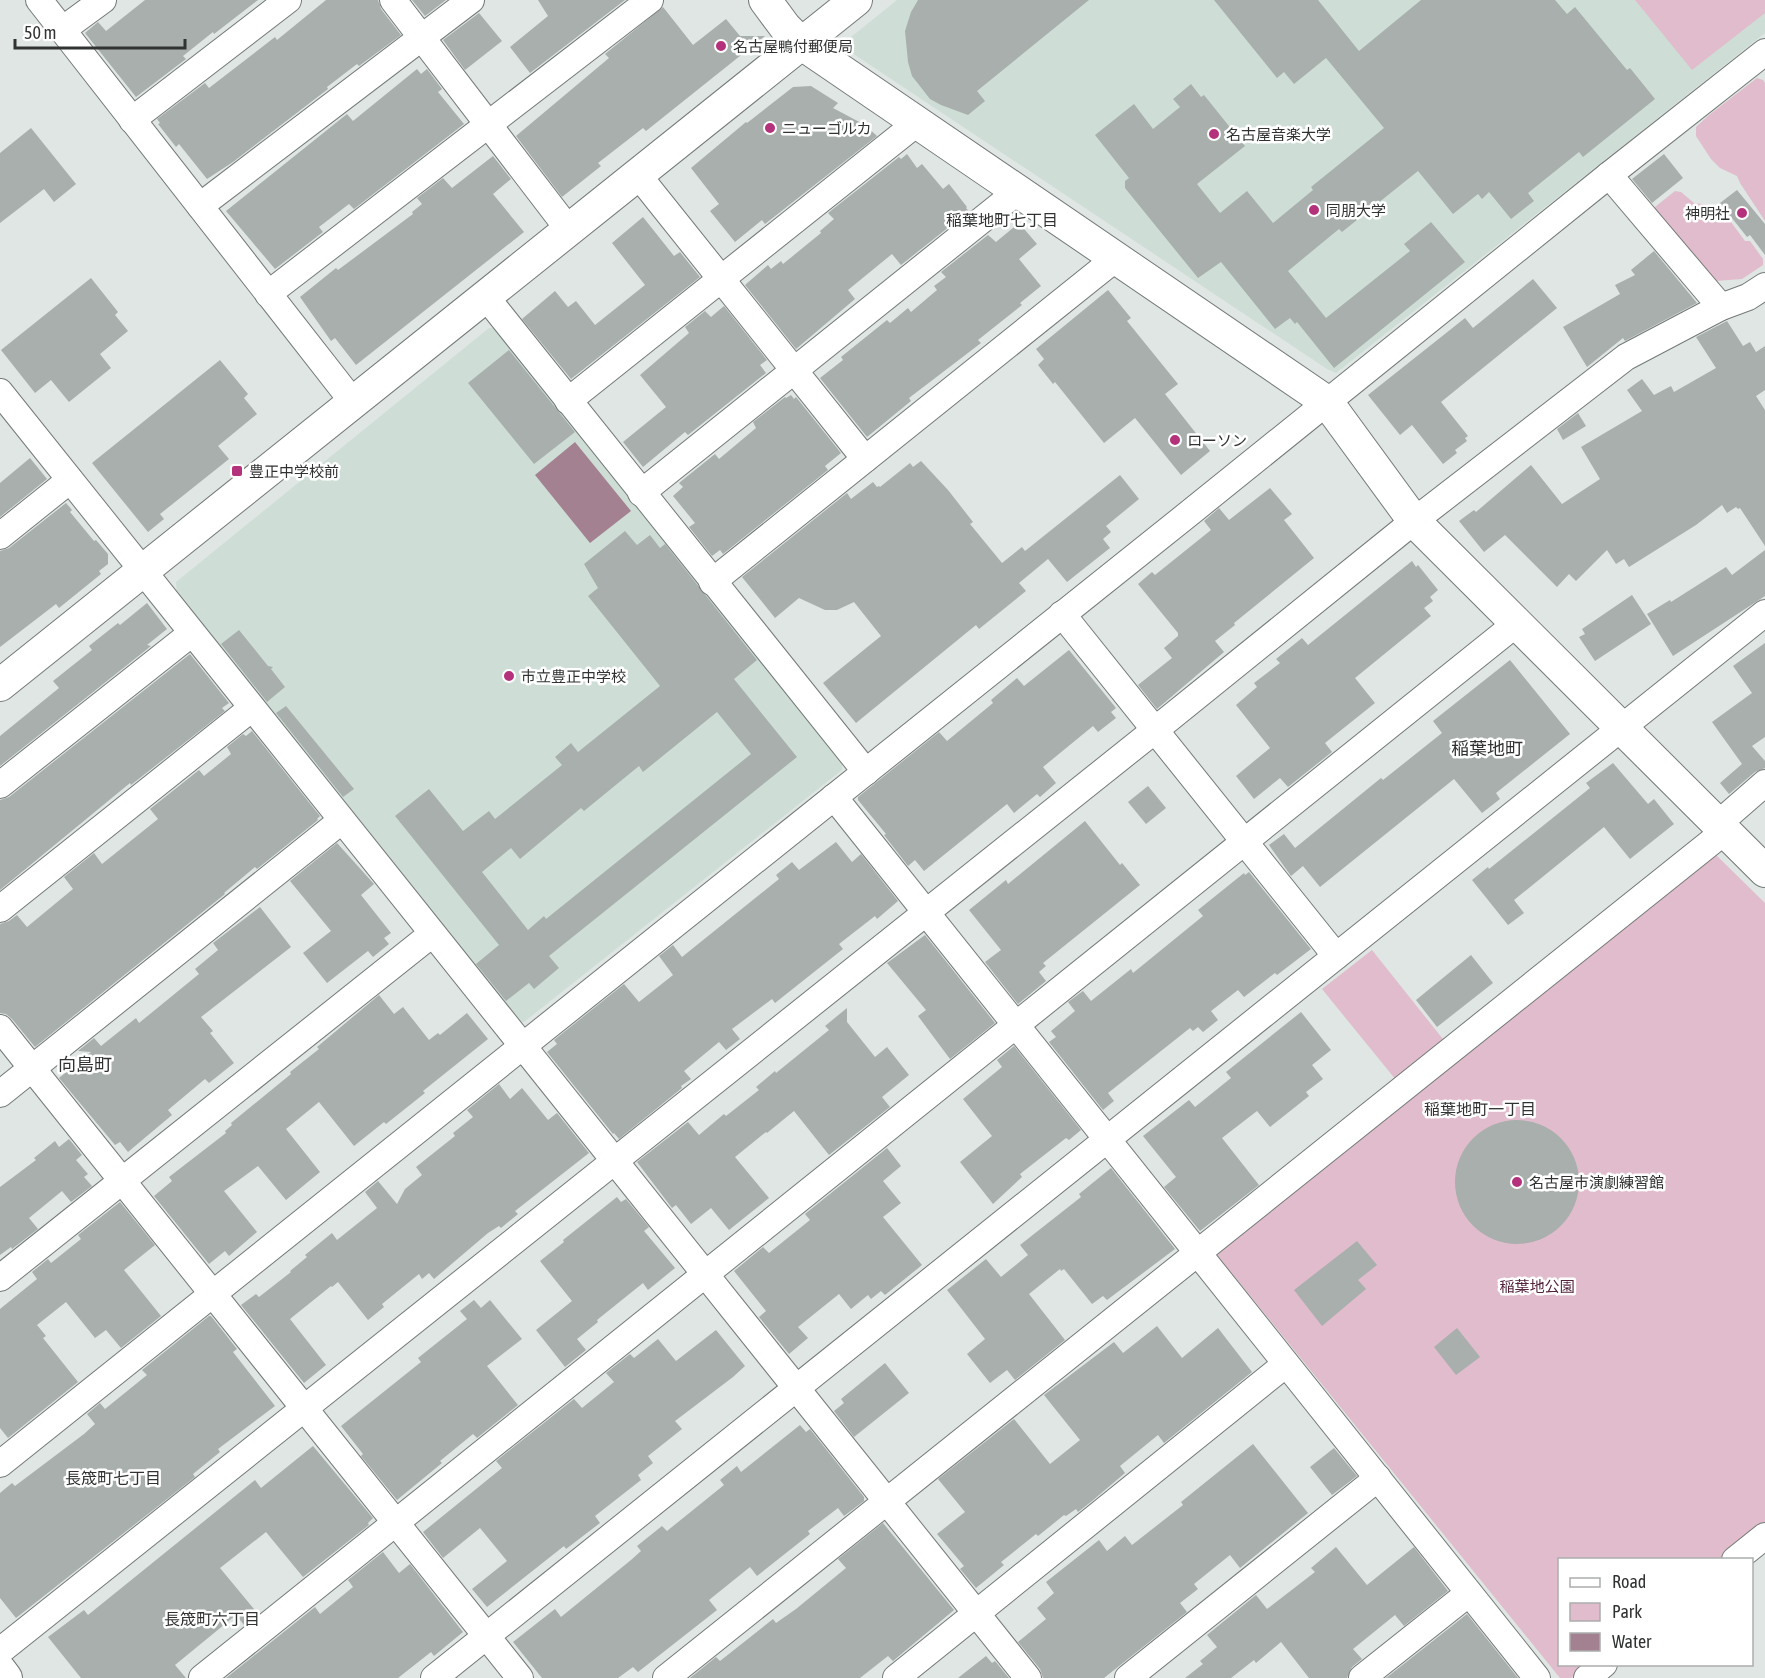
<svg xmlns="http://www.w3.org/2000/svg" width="1765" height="1678" font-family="'Asap Condensed','Noto Sans JP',sans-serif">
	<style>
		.built { fill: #ceded6 }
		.green { fill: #e1bccc }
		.water { fill: #a48190 }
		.building { fill: #a8afac; fill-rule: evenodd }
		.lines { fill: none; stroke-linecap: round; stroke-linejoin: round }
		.minor-casing { stroke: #747a77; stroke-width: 28 }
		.tertiary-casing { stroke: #747a77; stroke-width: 34 }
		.minor { stroke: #fff; stroke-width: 26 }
		.tertiary { stroke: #fff; stroke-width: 32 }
		.poi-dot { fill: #b4317b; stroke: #fff; stroke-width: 2 }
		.labels { text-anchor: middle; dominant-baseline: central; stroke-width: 5; stroke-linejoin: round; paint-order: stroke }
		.poi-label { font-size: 15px; fill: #303332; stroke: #fff; text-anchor: start }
		.park-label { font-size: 15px; fill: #52233b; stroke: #fff }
		.neighbourhood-label { font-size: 16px; fill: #303332; stroke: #fff }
		.quarter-label { font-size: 18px; fill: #303332; stroke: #fff }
	</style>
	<rect width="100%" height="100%" fill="#dfe6e3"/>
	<g class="built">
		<path d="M897 0H1765V33L1336 373 1327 369 849 51 851 37Z"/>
		<path d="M489 328H499L842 757V770L524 1022 515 1021 177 595 176 582Z"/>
	</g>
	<g class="green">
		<path d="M1635 0H1765V13L1692 70Z"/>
		<path d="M1757 78 1763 80 1765 83V221L1740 183 1737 176 1720 168 1711 159 1696 136V127L1709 115Z"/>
		<path d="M1675 191 1681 192 1694 203 1719 206 1745 241H1750L1763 259V265L1742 279 1715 281 1653 211 1655 207Z"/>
		<path d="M1714 853 1765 903V1523L1719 1559 1560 1560V1664L1588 1665 1571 1678H1560L1218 1256 1220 1247 1409 1096 1322 989 1372 950 1458 1058Z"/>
	</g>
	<path class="water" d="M575 442 631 511 590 543 535 475Z"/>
	<g class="building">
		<path d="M145 0H258L214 34 213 32 183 56 186 59 136 97 85 33 98 22 106 31Z"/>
		<path d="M326 0H378L381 9 401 35 359 66 357 64 327 87 328 89 233 162 207 179 179 144 176 147 158 124 160 123 157 119 205 83 209 88 275 37 277 40Z"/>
		<path d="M412 0H446L425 16Z"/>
		<path d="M538 0H625L530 73 510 47 548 16Z"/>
		<path d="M918 0H1089L977 91 985 101 968 115 941 105 930 99 912 76 908 62 905 31 911 12Z"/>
		<path d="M1214 0H1318L1359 51 1421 0H1555L1567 14 1575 7 1627 70 1630 68 1655 99 1583 157 1579 152 1528 193 1534 201 1511 219 1489 192 1482 199 1478 194 1453 214 1418 171 1342 232 1339 229 1288 271 1326 318 1410 251 1404 244 1431 222 1465 262 1334 368 1297 322 1295 324 1290 318 1275 329 1221 262 1198 278 1125 188V181L1129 178 1095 135 1134 104 1153 129 1180 107 1173 99 1191 84 1201 97 1204 95 1245 146 1197 184 1220 213 1247 191 1273 223 1313 190 1311 187 1384 128 1326 58 1294 84 1284 72 1277 78Z"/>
		<path d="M663 7 693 45 726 19 740 36H765L646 131 643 128 598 163 601 166 562 197 516 136 609 58 605 54Z"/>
		<path d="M479 13 502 41 465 70 443 40Z"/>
		<path d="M417 69 421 74 427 69 442 89 438 92 464 124 354 209 349 204 319 227 323 232 275 269 226 211 347 114 353 121Z"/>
		<path d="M811 86 838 103 833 108 865 125 877 136 765 224 762 220 735 242 710 211 719 204 691 168 746 122 747 123 793 87Z"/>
		<path d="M31 128 76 184 54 202 44 189 0 223V153Z"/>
		<path d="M907 154 917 168 922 164 943 189 949 184 967 207 966 208 969 211 901 265 892 254 848 290 855 299 796 349 745 285 768 265 771 269 781 261 783 264 821 233 820 231 834 219 828 213 899 157 901 159Z"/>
		<path d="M1664 154 1683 178 1652 203 1632 179Z"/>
		<path d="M493 156 511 179 493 194 524 232 356 365 335 338 331 341 300 297 336 268 338 270 413 214 412 212 422 204 417 198 443 178 452 188Z"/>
		<path d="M1737 190 1765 224V255L1750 235 1747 237 1720 203Z"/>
		<path d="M643 217 674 256 680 252 700 277 571 379 522 319 555 291 568 307 576 301 595 325 645 285 612 243Z"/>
		<path d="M1019 223 1037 244 1019 259 1041 286 1020 303 1022 305 978 340 981 343 909 398 911 401 867 437 820 378 843 360 841 357 887 320 890 323 908 308 911 312 937 290 934 286 946 277 941 272 988 235 996 242Z"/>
		<path d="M1654 251 1697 303 1625 341 1623 338 1587 367 1563 327 1620 294 1615 285 1635 275 1631 270Z"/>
		<path d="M91 278 118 312 115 315 128 331 100 354 111 368 69 402 51 380 35 393 1 350Z"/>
		<path d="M1533 279 1557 308 1441 402 1468 436 1465 438 1467 441 1455 450 1457 453 1443 464 1412 425 1400 435 1368 395 1465 318 1473 328Z"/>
		<path d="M1108 290 1131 318 1127 321 1178 384 1165 394 1210 451 1181 475 1135 418 1104 443 1055 382 1053 384 1038 365 1044 359 1036 349Z"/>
		<path d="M724 306 767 360 760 365 766 373 688 435 685 432 643 467 623 442 666 407 640 375 689 333 685 327 705 311 711 317Z"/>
		<path d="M1727 321 1743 346 1750 342 1756 352 1765 346V390L1756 396 1765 410V546L1740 508 1738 509 1736 507 1727 513 1722 505 1696 525 1629 567 1624 559 1616 564 1607 550 1576 581 1569 574 1557 587 1505 535 1484 552 1459 521 1474 510 1476 512 1531 465 1562 504 1600 479 1581 447 1642 411 1627 390 1642 379 1654 395 1671 386 1674 392 1716 368 1696 337Z"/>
		<path d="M509 350 575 432 534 464 468 383Z"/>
		<path d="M220 360 248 394 244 398 257 414 218 446 229 459 160 514 164 519 148 532 92 463Z"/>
		<path d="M791 395 794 399 796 397 841 453 825 466 828 470 723 554 720 550 712 556 689 527 695 523 673 496 683 487 679 483 715 454 719 459 756 428 753 422 785 397 786 398Z"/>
		<path d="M1578 413 1586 426 1563 440 1557 429Z"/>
		<path d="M30 458 47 479 0 517V483Z"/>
		<path d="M921 461 948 490 973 522 970 524 1002 563 1022 547 1025 551 1120 475 1139 499 1106 526 1111 532 1103 539 1110 548 1067 582 1048 559 1019 583 1026 591 979 629 976 625 856 723 823 683 881 636 854 602 837 610H825L799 598 775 618 742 577 847 493 851 499 873 482 877 487 879 486 880 487 910 463 913 467Z"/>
		<path d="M1270 488 1292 514 1284 520 1314 558 1234 623 1235 625 1215 641 1224 652 1157 709 1138 685 1172 658 1164 648 1178 636V633L1138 584 1152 572 1155 575 1211 530 1204 521 1219 508 1229 520Z"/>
		<path d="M66 503 72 510 70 512 94 541 96 540 108 554V564L99 571 101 574 59 608 56 604 0 647V551L9 548Z"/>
		<path d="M625 531 637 545 650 535 660 548 665 544 757 660 734 679 797 757 549 956 559 968 534 989 529 983 506 1001 476 964 499 945 395 816 429 789 463 831 489 811 495 819 562 765 555 757 571 743 578 752 660 686 588 596 598 588 584 564ZM717 712 751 754 546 919 544 916 528 930 482 872 511 848 520 859 581 808 584 811 639 766 643 772Z"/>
		<path d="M1765 550V596L1673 656 1647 614 1670 600 1671 602 1726 567 1732 575Z"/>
		<path d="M1412 561 1416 567 1418 565 1438 590 1430 597 1433 601 1424 608 1431 616 1355 678 1375 703 1325 743 1332 752 1288 787 1280 778 1254 799 1236 776 1270 748 1236 705 1257 687 1254 683 1280 663 1276 659 1302 638 1308 645Z"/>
		<path d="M1632 595 1651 624 1595 661 1579 637 1585 634 1582 629Z"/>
		<path d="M147 603 167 629 147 645 151 646 0 766V736L59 688 53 681 92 650 89 646 118 623 120 625Z"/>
		<path d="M239 630 268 666 273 667 271 669 285 687 267 702 221 644Z"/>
		<path d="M1765 643V737L1752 746 1765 761V768L1755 772 1729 794 1720 783 1742 764 1712 722 1752 693 1733 666Z"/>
		<path d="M1069 650 1116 708 1111 712 1116 718 1098 732 1093 726 1043 767 1056 783 1040 797 1037 794 1014 813 1007 804 924 871 915 860 908 866 884 835 886 834 858 800V797L939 732 947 741 993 703 991 700 1017 678 1024 686Z"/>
		<path d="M190 654 229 703 222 708 225 711 131 785 130 783 0 890V800L9 797Z"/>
		<path d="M1510 660 1570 734 1496 793 1500 799 1482 813 1454 779 1320 887 1303 866 1291 876 1269 845 1284 834 1295 848 1381 778 1383 780 1442 733 1433 721Z"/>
		<path d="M286 706 354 789 343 797 276 713Z"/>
		<path d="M252 731 320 816 317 819 318 820 257 869 255 867 224 893 225 894 35 1047 12 1019 6 1014 0 1013V924L9 921 17 915 27 927 73 889 64 877 94 853 102 864 158 819 150 809 199 770 204 776 231 754 227 747 243 734 246 736Z"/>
		<path d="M1613 763 1648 804 1654 799 1674 824 1630 859 1604 827 1514 900 1524 913 1508 925 1472 880 1488 867 1489 869 1590 788 1586 783Z"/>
		<path d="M1148 786 1166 808 1146 824 1128 802Z"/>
		<path d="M1085 821 1120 865 1122 863 1140 885 1043 963 1046 966 1039 972 1046 981 1018 1004 985 962 1001 950 969 910 1006 880 1008 884Z"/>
		<path d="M836 842 852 862 861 854 898 901 877 919 875 916 839 944 843 949 775 1003 772 999 732 1029 740 1039 726 1050 719 1042 684 1071 691 1079 681 1086 682 1088 619 1139 614 1133 613 1134 547 1052 557 1044 554 1040 624 984 639 1002 673 975 659 956 673 945 682 957 779 879 776 875 792 862 799 870Z"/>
		<path d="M337 843 374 884 361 895 391 933 384 938 389 944 373 957 368 951 327 983 303 953 331 931 290 881Z"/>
		<path d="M1249 872 1311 949 1277 975 1275 973 1244 997 1238 990 1211 1011 1218 1020 1203 1032 1198 1027 1193 1031 1190 1028 1108 1093 1114 1101 1103 1110 1049 1042 1056 1037 1051 1031 1075 1011 1068 1002 1083 991 1091 1001 1131 969 1133 973 1203 916 1198 910 1244 873 1245 875Z"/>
		<path d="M260 907 291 947 201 1017 213 1031 210 1033 234 1063 209 1083 205 1079 168 1110 172 1115 128 1152 120 1142 115 1145 59 1078 91 1052 78 1051 94 1038 101 1046 136 1018 139 1023 199 974 195 969 218 950 213 943Z"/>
		<path d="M925 935 995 1023 950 1059 918 1016 926 1010 887 963Z"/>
		<path d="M1471 955 1493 983 1437 1027 1416 1000Z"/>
		<path d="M379 995 394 1014 403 1007 429 1040 438 1033 440 1035 467 1013 488 1039 423 1091 425 1093 386 1124 384 1122 354 1146 319 1102 286 1129 320 1172 286 1200 258 1166 224 1191 257 1232 229 1256 225 1251 209 1264 154 1196 172 1181 169 1177 226 1133 225 1131 232 1125 231 1123 291 1074 290 1072 319 1049 317 1047Z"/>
		<path d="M847 1008V1022L875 1057 887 1047 909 1075 882 1097 890 1107 829 1155 794 1111 767 1133 766 1132 735 1157 769 1198 729 1230 711 1208 691 1224 676 1205 672 1208 637 1162 688 1122 699 1135 724 1114 726 1116 759 1090 756 1087 775 1071 776 1073 829 1030 825 1026Z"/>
		<path d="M1301 1012 1331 1050 1312 1065 1323 1079 1306 1092 1309 1096 1270 1127 1257 1111 1222 1138 1259 1185 1200 1231 1164 1187 1176 1177 1143 1136 1189 1100 1195 1107 1231 1078 1226 1072Z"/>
		<path d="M1014 1046 1081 1130 1069 1140 1066 1138 1020 1174 1022 1177 993 1204 960 1162 992 1136 963 1099 1002 1067 997 1060Z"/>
		<path d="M499 1084 510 1099 522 1088 548 1120 557 1113 589 1153 515 1211 518 1214 501 1228 499 1226 488 1233 434 1279 429 1273 422 1279 419 1274 382 1304 384 1307 368 1320 338 1282 332 1287 331 1286 290 1319 326 1365 304 1383 241 1305 256 1294 259 1297 291 1272 290 1271 307 1257 305 1255 332 1233 337 1240 377 1208 365 1192 378 1181 397 1204 405 1189 422 1175 416 1167 455 1136 453 1133 473 1117 467 1110Z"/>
		<circle cx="1517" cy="1182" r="62"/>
		<path d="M69 1139 82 1155 76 1160 88 1174 84 1177 92 1186 71 1202 62 1191 29 1218 38 1229 12 1249 11 1247 0 1255V1187L36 1160 34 1158 55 1141 59 1147Z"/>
		<path d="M887 1148 901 1166 883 1181 901 1203 883 1217 922 1265 885 1295 881 1291 871 1299 868 1295 851 1309 839 1294 798 1327 808 1338 789 1354 759 1317 766 1311 734 1271 763 1247 769 1253 810 1220 805 1214Z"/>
		<path d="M1111 1168 1175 1249 1107 1300 1103 1296 1092 1304 1064 1269 1061 1271 1060 1269 1029 1294 1065 1340 1015 1380 1007 1370 990 1383 967 1354 985 1339 947 1290 986 1259 1001 1277 1028 1255 1020 1245 1081 1197 1079 1194Z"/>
		<path d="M617 1197 621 1202 626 1199 649 1227 644 1231 675 1268 648 1290 643 1283 597 1320 598 1322 577 1339 586 1350 565 1367 536 1330 572 1301 540 1261 564 1242 563 1240Z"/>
		<path d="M120 1202 155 1245 124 1270 161 1316 121 1348 106 1330 95 1338 66 1302 37 1325 46 1336 43 1338 78 1382 8 1438 0 1428V1309L37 1279 32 1272 48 1259 51 1263 81 1239 78 1235Z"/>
		<path d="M1357 1241 1377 1265 1358 1280 1366 1289 1322 1326 1294 1290Z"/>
		<path d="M474 1300 481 1308 490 1300 522 1339 487 1366 518 1405 477 1438 473 1434 440 1461 442 1463 397 1500 361 1456 363 1454 341 1426 421 1362 418 1358 467 1319 460 1311Z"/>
		<path d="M209 1316H211L237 1349 233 1352 275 1406 218 1449 220 1452 193 1474 195 1477 16 1618 0 1598V1493L12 1483 15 1486 84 1434 95 1424 87 1414 100 1403 105 1409 147 1375 142 1370Z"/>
		<path d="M1157 1326 1182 1358 1218 1328 1252 1372 1164 1443 1158 1435 1120 1466 1125 1473 1092 1501 1078 1512 1076 1509 1066 1516 1064 1515 1038 1536 1036 1534 1001 1562 1004 1565 976 1588 960 1569 964 1566 937 1534 965 1512 938 1479 1014 1419 1050 1464 1080 1440 1044 1395 1114 1342 1123 1353Z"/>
		<path d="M1457 1328 1480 1357 1456 1375 1434 1347Z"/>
		<path d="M716 1330 745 1366 733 1377 675 1421 682 1429 648 1456 653 1463 638 1475 641 1480 595 1516 600 1523 566 1549 564 1546 487 1607 472 1589 507 1561 480 1528 443 1558 423 1532 502 1468 496 1461 574 1399 582 1408 614 1382 606 1373 630 1354 634 1358 658 1339 676 1361Z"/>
		<path d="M885 1363 909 1393 854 1437 834 1411 844 1403 841 1399Z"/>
		<path d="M800 1425 806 1432 810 1429 864 1497V1501L844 1516 838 1508 808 1531 810 1534 757 1576 750 1567 709 1600 717 1610 638 1672 633 1667 618 1678H542L513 1642 555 1609 561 1617 631 1560 641 1551 637 1546 662 1526 667 1531 724 1485 720 1480 737 1466 741 1472Z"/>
		<path d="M1253 1444 1308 1513 1240 1568 1230 1555 1194 1584 1198 1589 1180 1603 1187 1612 1104 1678H1043L1040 1669 1018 1642 1046 1619 1037 1608 1054 1593 1046 1582 1099 1540 1107 1551 1125 1536 1132 1545 1183 1505 1181 1502Z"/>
		<path d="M313 1446 373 1518 368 1523 369 1525 303 1577 266 1532 220 1568 258 1614 244 1625 236 1615 175 1665 186 1678H81L48 1637 84 1610 88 1615 255 1480 261 1488Z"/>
		<path d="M1334 1448 1357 1476 1332 1495 1310 1467Z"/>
		<path d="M883 1523 954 1610 893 1661 888 1656 860 1678H690L716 1657 720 1661 773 1619 776 1623 796 1609 846 1568 838 1559Z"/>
		<path d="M1336 1547 1367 1585 1414 1547 1448 1591 1404 1626 1395 1615 1353 1649 1362 1659 1352 1667 1347 1678H1309L1281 1642 1256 1663 1254 1660 1231 1678H1185L1203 1664 1200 1661 1217 1647 1207 1635 1256 1595 1267 1609 1315 1572 1311 1568Z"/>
		<path d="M383 1552 399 1573 410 1564 463 1632 434 1656 431 1652 398 1678H226L315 1607 320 1614 353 1587 348 1580Z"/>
		<path d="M1467 1614 1518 1678H1386Z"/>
		<path d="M986 1656 992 1663 995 1661 1009 1678H958Z"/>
	</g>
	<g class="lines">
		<defs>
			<g id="minor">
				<path d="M39 0 353 402"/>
				<path d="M393 0 569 230"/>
				<path d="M62 30 103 0"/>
				<path d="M132 120 288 0"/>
				<path d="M638 175 865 459"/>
				<path d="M1609 175 1721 307"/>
				<path d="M200 206 471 0"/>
				<path d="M268 294 650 0"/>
				<path d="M486 297 866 772"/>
				<path d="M0 392 1028 1678"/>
				<path d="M568 401 918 122"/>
				<path d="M641 493 1018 191"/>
				<path d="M0 536 70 480"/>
				<path d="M712 582 1116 258"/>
				<path d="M1062 614 1336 956"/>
				<path d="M0 785 192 633"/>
				<path d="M834 797 1537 1678"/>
				<path d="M1718 824 1765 783"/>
				<path d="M0 909 252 708"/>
				<path d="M0 1028 520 1678"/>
				<path d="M0 1094 341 821"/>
				<path d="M0 1278 432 934"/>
				<path d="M0 1464 1192 511 1609 175 1765 52"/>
				<path d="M1735 1560 1765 1536"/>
				<path d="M0 1651 1155 730 1414 521 1626 357 1721 307 1748 297 1765 286"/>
				<path d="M202 1678 1517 623"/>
				<path d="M434 1678 1765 613"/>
				<path d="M666 1678 1725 831"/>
				<path d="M896 1678 1286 1364"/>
				<path d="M1128 1678 1378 1478"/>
				<path d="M1362 1678 1469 1593"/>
				<path d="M1587 1678 1604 1664"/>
			</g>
			<g id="tertiary">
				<path d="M765 0 785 27 802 44 1327 402 1414 521 1765 871"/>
				<path d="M0 685 856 0"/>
				<path d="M0 1670 6 1678"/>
			</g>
		</defs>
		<use href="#minor" class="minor-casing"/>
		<use href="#tertiary" class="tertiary-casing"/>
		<use href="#minor" class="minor"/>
		<use href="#tertiary" class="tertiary"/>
	</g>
	<g class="poi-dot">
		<circle cx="721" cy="46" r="6"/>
		<circle cx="770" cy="128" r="6"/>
		<circle cx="1214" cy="134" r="6"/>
		<circle cx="1314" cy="210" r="6"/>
		<circle cx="1742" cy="213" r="6"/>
		<circle cx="1175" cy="440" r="6"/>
		<rect x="231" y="465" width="12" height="12" rx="3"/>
		<circle cx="509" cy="676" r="6"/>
		<circle cx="1517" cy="1182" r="6"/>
	</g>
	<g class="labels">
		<g class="poi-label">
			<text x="733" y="46">名古屋鴨付郵便局</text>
			<text x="782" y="128">ニューゴルカ</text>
			<text x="1226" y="134">名古屋音楽大学</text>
			<text x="1326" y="210">同朋大学</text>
			<text x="1730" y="213" text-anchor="end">神明社</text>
			<text x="1187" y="440">ローソン</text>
			<text x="249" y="471">豊正中学校前</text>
			<text x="521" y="676">市立豊正中学校</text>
			<text x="1529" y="1182">名古屋市演劇練習館</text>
		</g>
		<g class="park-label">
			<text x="1537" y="1286">稲葉地公園</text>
		</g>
		<g class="neighbourhood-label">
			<text x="1002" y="220">稲葉地町七丁目</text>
			<text x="1480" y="1109">稲葉地町一丁目</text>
			<text x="113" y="1478">長筬町七丁目</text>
			<text x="212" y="1619">長筬町六丁目</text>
		</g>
		<g class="quarter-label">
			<text x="1487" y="748">稲葉地町</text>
			<text x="85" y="1064">向島町</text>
		</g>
	</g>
	<rect x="1558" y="1558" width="195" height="108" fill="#ffffff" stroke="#acadad" stroke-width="1.5"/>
	<rect x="1570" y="1578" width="30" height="9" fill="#ffffff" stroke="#acadad" stroke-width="1.5"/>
	<text x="1612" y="1588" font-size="18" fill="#303332">Road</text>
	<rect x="1570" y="1603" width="30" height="18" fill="#e1bccc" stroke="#acadad" stroke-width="1.5"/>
	<text x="1612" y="1618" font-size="18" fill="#303332">Park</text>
	<rect x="1570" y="1633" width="30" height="18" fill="#a48190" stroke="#acadad" stroke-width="1.5"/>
	<text x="1612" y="1648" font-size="18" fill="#303332">Water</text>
	<path d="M15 39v9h170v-9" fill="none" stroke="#303332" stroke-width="3"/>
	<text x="24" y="39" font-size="18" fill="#303332" stroke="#ffffff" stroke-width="4.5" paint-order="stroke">50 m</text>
</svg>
